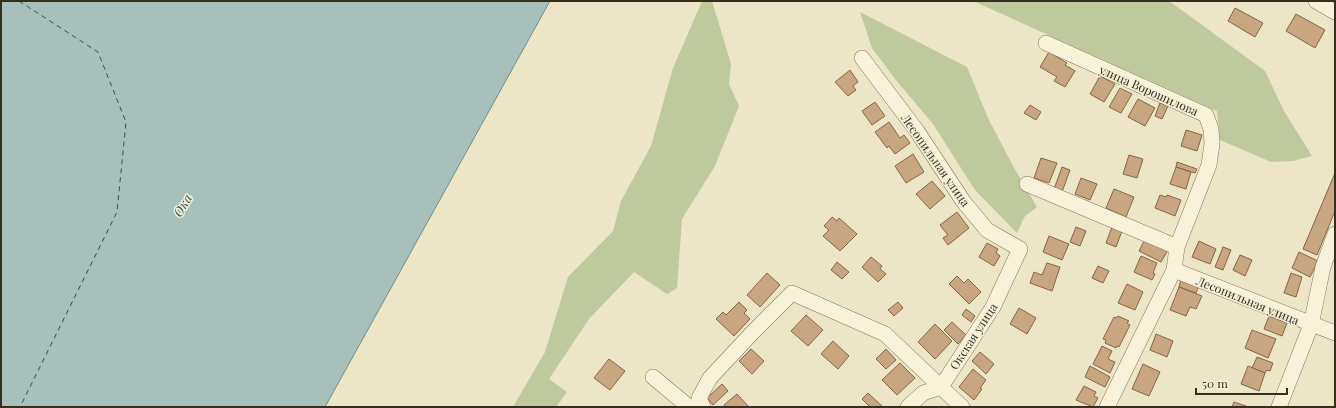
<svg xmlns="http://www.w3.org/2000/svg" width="1336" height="408" font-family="'Playfair Display',serif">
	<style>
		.green { fill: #beca9b }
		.water { fill: #a8c0bc; stroke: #6f8e8a }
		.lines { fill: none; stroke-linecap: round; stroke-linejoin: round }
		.ferry { stroke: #305457; stroke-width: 1; stroke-dasharray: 5 4; stroke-linecap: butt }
		.building { fill: #c8a67f; stroke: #856644 }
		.minor-casing { stroke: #87785d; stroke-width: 16 }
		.minor { stroke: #f7f2d9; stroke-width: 15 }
		.labels { text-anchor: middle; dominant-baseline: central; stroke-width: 3; stroke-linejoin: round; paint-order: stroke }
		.street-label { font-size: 12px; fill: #382e20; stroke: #f4efd6 }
		.water-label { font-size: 13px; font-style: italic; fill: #305457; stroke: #f4efd6 }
	</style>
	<rect width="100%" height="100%" fill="#ece6c7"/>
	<g class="green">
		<path d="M702 1H712L731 64 729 84 739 106 715 166 682 219 677 288 667 294 634 272 589 319 549 379 567 392 556 407H513L545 352 568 277 613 231 621 201 651 146 673 68Z"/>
		<path d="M973 1H1166L1172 3 1265 71 1284 111 1312 156 1293 161 1271 162 1220 140 1217 111Z"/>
		<path d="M860 12 967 67 988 118 1013 166 1037 207 1025 216 1017 233 975 190 933 124 895 79 872 48Z"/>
	</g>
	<path class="water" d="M1 1H550L325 407H1Z"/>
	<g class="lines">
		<path class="ferry" d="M19 1 98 52 126 122 117 212 20 407"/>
	</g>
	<g class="building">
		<path d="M1235 8 1263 23 1255 37 1228 21Z"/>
		<path d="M1296 14 1325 30 1315 48 1286 31Z"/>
		<path d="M1049 52 1067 63 1065 65 1075 71 1065 87 1054 81 1057 77 1040 67Z"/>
		<path d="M850 70 858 82 853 86 856 90 848 96 835 82Z"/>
		<path d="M1100 76 1115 84 1104 102 1090 94Z"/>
		<path d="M1120 88 1132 94 1121 113 1109 107Z"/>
		<path d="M1138 99 1155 108 1145 126 1128 117Z"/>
		<path d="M875 102 885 116 872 125 862 111Z"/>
		<path d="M1160 103 1168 106 1162 119 1155 116Z"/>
		<path d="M1030 105 1041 112 1036 120 1024 113Z"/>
		<path d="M889 122 900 138 904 135 910 143 895 154 889 146 887 148 875 132Z"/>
		<path d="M1186 130 1202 135 1197 151 1181 146Z"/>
		<path d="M913 154 924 172 906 183 895 166Z"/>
		<path d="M1129 155 1143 159 1137 178 1123 174Z"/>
		<path d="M1041 158 1057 163 1049 183 1034 178Z"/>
		<path d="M1177 162 1197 169 1195 173 1176 167Z"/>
		<path d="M1062 167 1070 170 1062 192 1054 189Z"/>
		<path d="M1176 167 1191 172 1186 189 1170 184Z"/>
		<path d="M1335 173V211L1317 255 1303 249Z"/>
		<path d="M1081 178 1097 184 1090 200 1075 194Z"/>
		<path d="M932 181 945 196 930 209 916 194Z"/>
		<path d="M1114 189 1134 197 1126 217 1106 208Z"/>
		<path d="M1160 195 1166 197 1167 195 1181 200 1175 216 1155 208Z"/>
		<path d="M957 212 969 228 948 245 943 238 948 235 940 225Z"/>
		<path d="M832 217 837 221 839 218 857 234 840 251 823 236 829 230 824 226Z"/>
		<path d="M1076 227 1086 231 1080 246 1070 242Z"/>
		<path d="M1112 227 1122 231 1116 247 1106 243Z"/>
		<path d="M1049 236 1069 244 1062 260 1043 252Z"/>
		<path d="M1145 239 1168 250 1161 262 1139 251Z"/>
		<path d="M1199 241 1216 249 1210 264 1192 257Z"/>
		<path d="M987 243 998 249 996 253 1000 256 994 266 979 257Z"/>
		<path d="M1223 247 1231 250 1223 270 1215 267Z"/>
		<path d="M1299 252 1318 261 1310 277 1292 268Z"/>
		<path d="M1240 255 1252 260 1245 276 1233 270Z"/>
		<path d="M1141 256 1157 263 1153 273 1155 274 1152 280 1134 272Z"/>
		<path d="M871 257 882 266 880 269 886 274 878 282 862 267Z"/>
		<path d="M837 262 849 272 842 279 831 270Z"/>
		<path d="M1047 263 1060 267 1052 291 1030 283 1034 272 1042 275Z"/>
		<path d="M1098 266 1109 271 1103 283 1092 278Z"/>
		<path d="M767 273 780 285 760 307 747 295Z"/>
		<path d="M1291 273 1302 277 1296 297 1284 293Z"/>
		<path d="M957 276 964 283 968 279 981 292 969 304 949 284Z"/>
		<path d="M1181 279 1199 286 1196 293 1179 287Z"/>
		<path d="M1127 284 1143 292 1135 310 1118 303Z"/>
		<path d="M1179 287 1202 296 1196 309 1190 307 1186 316 1170 310Z"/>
		<path d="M739 302 747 310 744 313 750 319 734 336 716 319 723 312 726 315Z"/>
		<path d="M898 302 903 308 894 316 888 310Z"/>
		<path d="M1019 308 1036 318 1027 334 1010 324Z"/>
		<path d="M966 309 975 316 971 322 962 315Z"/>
		<path d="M806 315 823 330 808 346 791 331Z"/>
		<path d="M1118 316 1129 321 1127 323 1130 325 1119 347 1117 346 1116 348 1105 343 1106 340 1103 339 1114 317 1116 318Z"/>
		<path d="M1269 316 1287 323 1282 336 1264 329Z"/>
		<path d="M952 322 966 335 958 344 944 330Z"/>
		<path d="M935 324 952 341 935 359 918 342Z"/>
		<path d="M1252 330 1276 339 1268 358 1245 348Z"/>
		<path d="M1156 334 1173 341 1167 357 1150 350Z"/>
		<path d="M833 341 849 356 838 369 821 354Z"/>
		<path d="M1102 346 1112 351 1108 359 1115 362 1110 373 1093 364Z"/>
		<path d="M751 349 764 361 752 374 739 361Z"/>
		<path d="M886 349 896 360 886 369 876 359Z"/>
		<path d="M980 352 994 364 986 374 972 361Z"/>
		<path d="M1257 357 1273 363 1270 371 1267 370 1265 373 1252 368Z"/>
		<path d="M609 359 625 371 610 390 594 378Z"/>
		<path d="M900 363 915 378 897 395 882 380Z"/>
		<path d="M1143 364 1160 372 1149 396 1132 389Z"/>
		<path d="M1090 366 1110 377 1105 387 1085 377Z"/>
		<path d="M1248 366 1265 373 1259 391 1241 384Z"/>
		<path d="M973 369 986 380 980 388 982 389 974 400 959 387Z"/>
		<path d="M722 384 728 391 713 405 707 398Z"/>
		<path d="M1084 386 1096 392 1094 396 1098 398 1093 407 1076 400Z"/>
		<path d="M868 393 883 407H870L862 399Z"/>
		<path d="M737 394 749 407H725L724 405Z"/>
		<path d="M1234 402 1249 407H1232Z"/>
	</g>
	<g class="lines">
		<defs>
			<g id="minor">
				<path d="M1316 1 1335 12"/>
				<path d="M1046 43 1206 115 1211 129 1212 144 1209 165 1177 247 1174 270 1107 407"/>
				<path d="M862 58 917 131 963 201 987 230 1020 249 993 307 941 387 923 393 908 407"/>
				<path d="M1027 184 1177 247"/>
				<path d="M1174 270 1335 333"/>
				<path d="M653 377 689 407"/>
				<path d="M703 407 699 398 710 378 752 333 792 293 885 334 962 407"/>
				<path d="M1279 407 1311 325 1323 267 1335 234"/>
			</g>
		</defs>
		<use href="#minor" class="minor-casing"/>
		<use href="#minor" class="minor"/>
	</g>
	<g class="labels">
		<g class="street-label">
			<text transform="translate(1149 90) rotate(24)">улица Ворошилова</text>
			<text transform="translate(936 160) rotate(55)">Лесопильная улица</text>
			<text transform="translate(1248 300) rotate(22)">Лесопильная улица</text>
			<text transform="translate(973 336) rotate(-57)">Окская улица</text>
		</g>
		<g class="water-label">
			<text transform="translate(182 205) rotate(-59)">Ока</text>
		</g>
	</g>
	<rect width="1336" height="408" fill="none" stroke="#382e20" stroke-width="4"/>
	<path d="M1196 388v6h91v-6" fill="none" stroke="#382e20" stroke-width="2"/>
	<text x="1202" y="388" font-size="12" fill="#382e20" stroke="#f4efd6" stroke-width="3" paint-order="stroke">50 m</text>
</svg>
